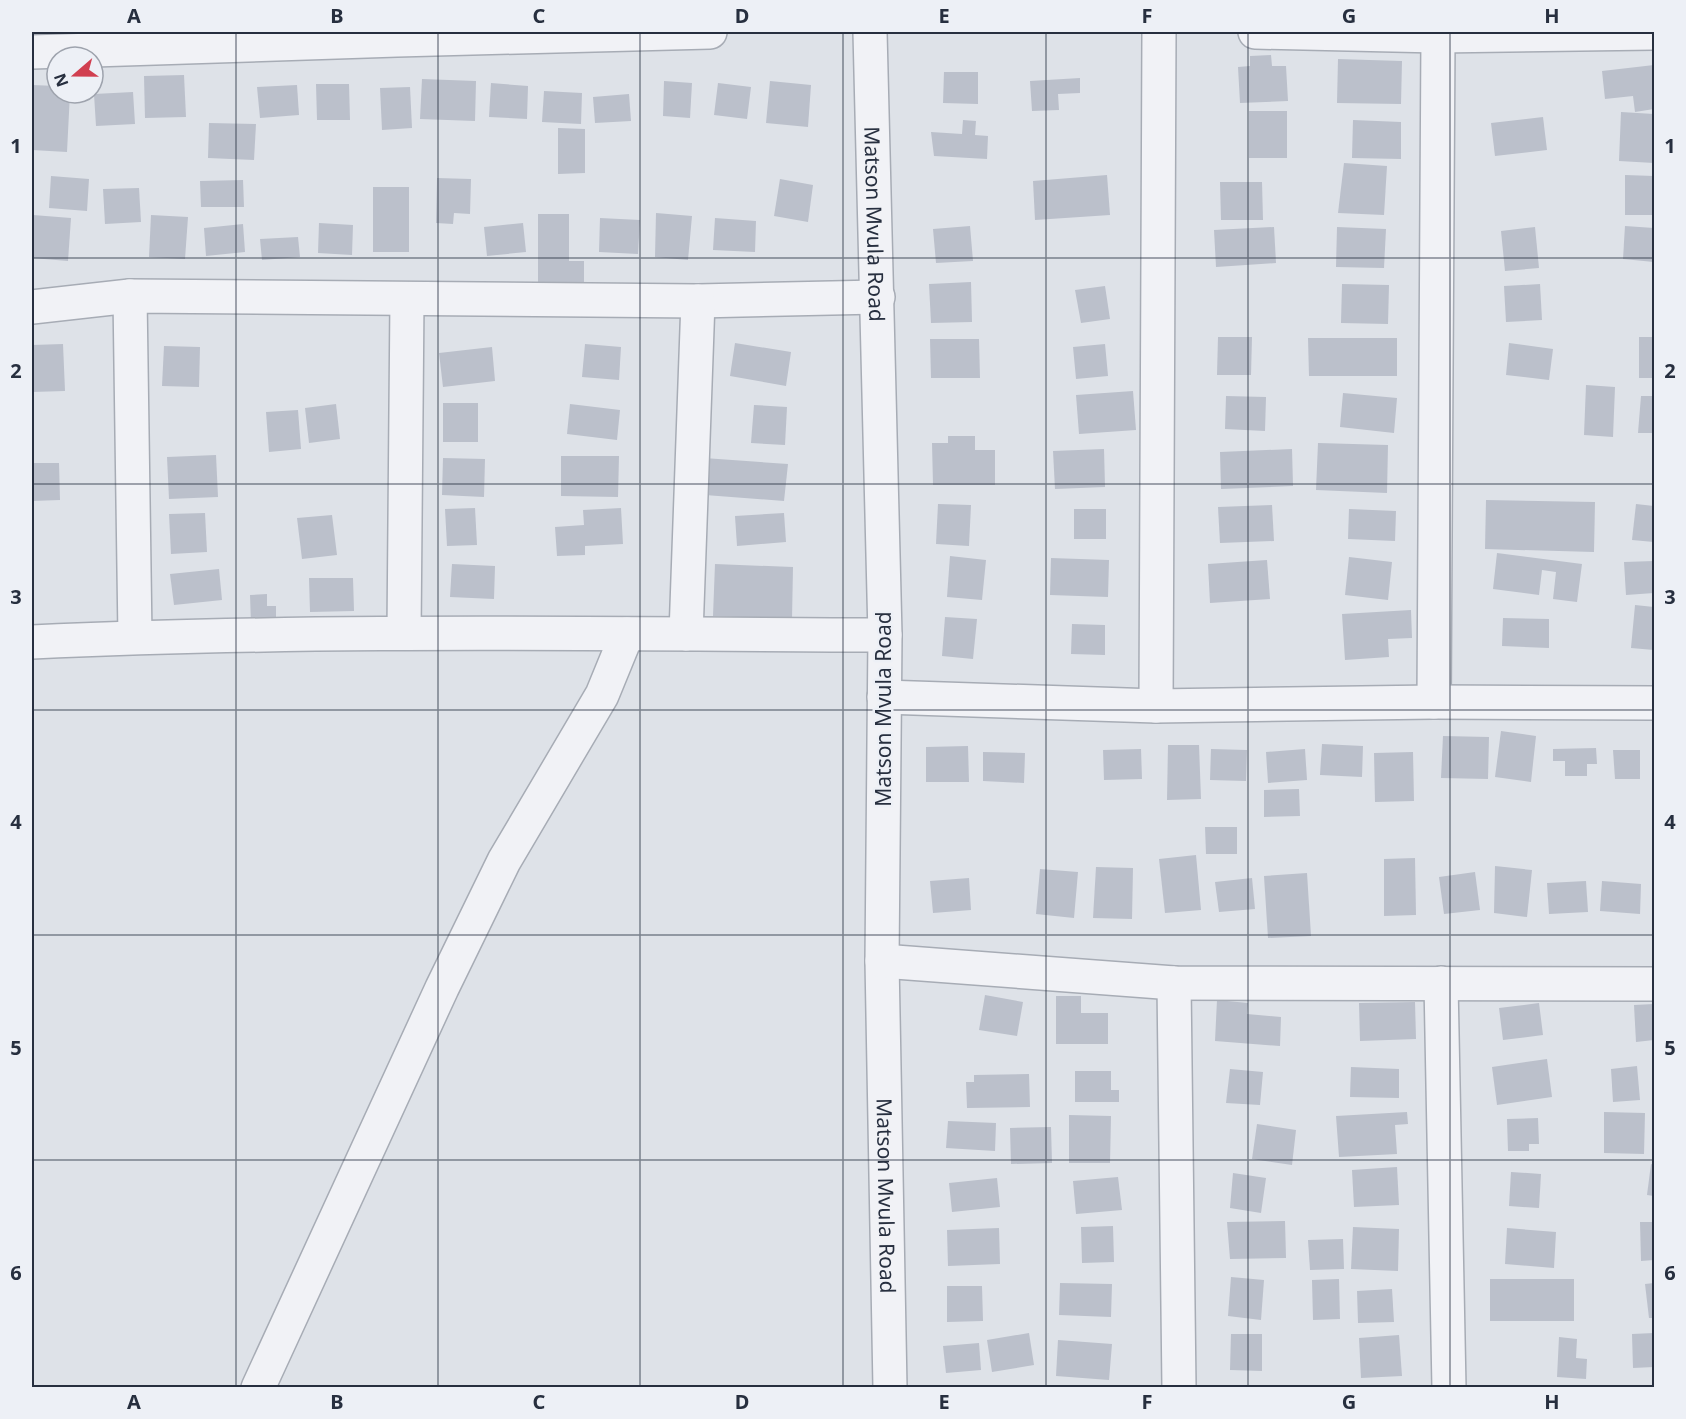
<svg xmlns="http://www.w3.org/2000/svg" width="1686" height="1419" font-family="'Noto Sans',sans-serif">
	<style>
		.building { fill: #bbc0cb }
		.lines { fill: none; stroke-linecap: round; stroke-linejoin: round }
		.minor-casing { stroke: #a7acb5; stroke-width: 36 }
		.minor { stroke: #f1f2f6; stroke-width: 33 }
		.grid { fill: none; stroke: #272f3f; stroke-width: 1.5; stroke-opacity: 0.55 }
		.labels { text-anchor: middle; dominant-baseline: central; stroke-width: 5; stroke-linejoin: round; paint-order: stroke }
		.street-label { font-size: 21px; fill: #272f3f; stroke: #edf0f6 }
		.neatline { fill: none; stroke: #272f3f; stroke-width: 2 }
		.grid-label { font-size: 20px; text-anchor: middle; font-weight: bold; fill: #272f3f }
	</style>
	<rect width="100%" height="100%" fill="#dee2e8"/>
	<g class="building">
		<path d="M1271 55 1272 66H1286L1288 101 1240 103 1238 67 1250 66V56Z"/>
		<path d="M1338 59 1402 61 1401 104 1337 103Z"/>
		<path d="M1654 65V109L1635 112 1633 96 1605 99 1602 71Z"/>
		<path d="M944 72H978V104L943 103Z"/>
		<path d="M184 75 186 117 145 118 144 76Z"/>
		<path d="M1080 78V93L1058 94 1059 110 1032 111 1030 81Z"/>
		<path d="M422 79 476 81 475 121 420 119Z"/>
		<path d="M664 81 692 83 690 118 663 116Z"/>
		<path d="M770 81 811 85 808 127 766 123Z"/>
		<path d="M491 83 528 86 527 119 489 117Z"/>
		<path d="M718 83 751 87 747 119 714 115Z"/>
		<path d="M316 84H349L350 120H317Z"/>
		<path d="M32 85 57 86V93H70L67 152 32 150Z"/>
		<path d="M297 85 299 115 260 118 257 87Z"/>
		<path d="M410 87 412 128 382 130 380 88Z"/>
		<path d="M544 91 582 93 581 124 542 122Z"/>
		<path d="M133 92 135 124 96 126 94 94Z"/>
		<path d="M629 94 631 121 595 123 593 97Z"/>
		<rect x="1249" y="111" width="38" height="47"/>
		<path d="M1621 112 1654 114V163L1619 161Z"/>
		<path d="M1543 117 1547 150 1495 156 1491 123Z"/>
		<path d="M963 120 976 121 975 135 988 136 987 159 934 156 931 132 962 134Z"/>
		<path d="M1353 120 1401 122V159L1352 158Z"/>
		<path d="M209 123 256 124 254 160 208 158Z"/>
		<path d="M558 128 585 129V173L558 174Z"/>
		<path d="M1344 163 1387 166 1384 215 1338 213Z"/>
		<path d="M1107 175 1110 215 1035 220 1033 181Z"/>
		<path d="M1625 175 1654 176V215H1625Z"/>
		<path d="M51 176 89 179 87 211 49 208Z"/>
		<path d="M437 178 471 179 470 214 454 213 453 224 436 223Z"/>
		<path d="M780 179 813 185 808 222 774 216Z"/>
		<path d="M243 180 244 207H201L200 181Z"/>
		<path d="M1220 182H1262L1263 220H1221Z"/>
		<rect x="373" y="187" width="36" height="65"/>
		<path d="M139 188 141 222 105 224 103 189Z"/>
		<path d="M656 213 692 216 688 260 655 257Z"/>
		<path d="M538 214H569V261H584V287H538Z"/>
		<path d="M33 215 71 218 68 261 32 258Z"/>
		<path d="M151 215 188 217 185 259 149 257Z"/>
		<path d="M600 218 640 220 638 254 599 252Z"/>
		<path d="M715 218 756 221 755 252 713 250Z"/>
		<path d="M319 223 353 225 352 255 318 253Z"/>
		<path d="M523 223 526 252 487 256 484 227Z"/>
		<path d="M243 224 245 252 206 256 204 228Z"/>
		<path d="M970 226 973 261 936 263 933 229Z"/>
		<path d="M1625 226 1654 228V262L1623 259Z"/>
		<path d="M1274 227 1276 263 1216 267 1214 230Z"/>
		<path d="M1337 227 1386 229 1384 268 1336 267Z"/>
		<path d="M1535 227 1539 268 1505 271 1501 231Z"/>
		<path d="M298 237 300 257 262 260 260 239Z"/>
		<path d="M971 282 972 322 931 323 929 284Z"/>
		<path d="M1342 284 1389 285 1388 324 1341 323Z"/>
		<path d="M1540 284 1542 320 1506 322 1504 286Z"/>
		<path d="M1105 286 1110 319 1081 323 1075 290Z"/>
		<path d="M1218 337H1252L1251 375H1217Z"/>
		<rect x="1639" y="337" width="15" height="41"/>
		<path d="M1308 338H1397V376H1309Z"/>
		<path d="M930 339H979L980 378H931Z"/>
		<path d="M735 343 791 352 786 386 730 376Z"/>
		<path d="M1509 343 1553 349 1549 380 1506 375Z"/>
		<path d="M63 344 65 391 32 392V345Z"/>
		<path d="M585 344 621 347 619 380 582 377Z"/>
		<path d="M1105 344 1108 376 1076 379 1073 347Z"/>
		<path d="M164 346 200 347 199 387 162 386Z"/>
		<path d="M492 347 495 381 443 387 439 353Z"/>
		<path d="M1586 385 1615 387 1613 437 1584 435Z"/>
		<path d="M1133 391 1136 430 1079 434 1076 395Z"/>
		<path d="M1343 393 1397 398 1394 433 1340 427Z"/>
		<path d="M1226 396 1266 397 1265 431 1225 429Z"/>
		<path d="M1641 396H1654V433H1638Z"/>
		<rect x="443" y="403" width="35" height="39"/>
		<path d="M336 404 340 439 309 443 305 408Z"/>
		<path d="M570 404 620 410 617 440 567 434Z"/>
		<path d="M754 405 787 407 785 445 751 443Z"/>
		<path d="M298 410 301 449 269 452 266 412Z"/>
		<path d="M948 436H975V450H995V485H933L932 443H948Z"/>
		<path d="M1318 443 1388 445 1387 493 1316 490Z"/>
		<path d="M1104 449 1105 487 1055 489 1053 451Z"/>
		<path d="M1292 449 1293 486 1221 489 1220 452Z"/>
		<path d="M216 455 218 497 169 499 167 457Z"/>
		<path d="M561 456H619L618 497 561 496Z"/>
		<path d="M443 458 485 459 484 497 442 495Z"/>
		<path d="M704 458 788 464 784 501 705 495Z"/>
		<path d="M32 463H59L60 500 32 501Z"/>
		<path d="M1486 500 1595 502 1594 552 1485 549Z"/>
		<path d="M938 504 971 505 969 546 936 544Z"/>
		<path d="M1636 504 1654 506V542L1632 540Z"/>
		<path d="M1272 505 1274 541 1220 543 1218 507Z"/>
		<path d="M475 508 477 545 447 546 445 509Z"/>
		<path d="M621 508 623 544 585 546V555L557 556 555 527 584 525 583 510Z"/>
		<rect x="1074" y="509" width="32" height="30"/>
		<path d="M1349 509 1396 511 1395 541 1348 539Z"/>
		<path d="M205 513 207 552 171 554 169 514Z"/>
		<path d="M784 513 786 542 737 546 735 516Z"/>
		<path d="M332 515 337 555 302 559 297 518Z"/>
		<path d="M1497 553 1582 564 1577 602 1553 599 1556 572 1542 570 1539 595 1493 589Z"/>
		<path d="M950 556 986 560 982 600 947 597Z"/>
		<path d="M1349 557 1392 562 1388 600 1345 595Z"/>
		<path d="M1051 558 1109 560 1108 597 1050 595Z"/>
		<path d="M1267 560 1270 599 1210 603 1208 564Z"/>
		<path d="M1654 561V593L1626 595 1624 562Z"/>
		<path d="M452 564 495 566 494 599 450 597Z"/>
		<path d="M715 564 793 567 792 619 713 616Z"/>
		<path d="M219 569 222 600 174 605 170 574Z"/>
		<path d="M309 578H353L354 611 310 612Z"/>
		<path d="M267 594V606H276V623L251 624 250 595Z"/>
		<path d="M1635 605 1654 607V650L1631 648Z"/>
		<path d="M1411 610 1412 638 1388 639 1389 657 1345 660 1342 614Z"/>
		<path d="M945 617 977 619 973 659 942 656Z"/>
		<path d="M1503 618 1549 619V648L1502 646Z"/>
		<path d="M1072 624 1105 625V655L1071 654Z"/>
		<path d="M1501 731 1536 736 1531 782 1495 777Z"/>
		<path d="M1443 736 1489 737 1488 779 1441 778Z"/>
		<path d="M1322 744 1363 746 1362 777 1320 775Z"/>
		<path d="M1168 745H1199L1201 799 1167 800Z"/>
		<path d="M968 746 969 782H926V747Z"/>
		<path d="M1596 748 1597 764H1587V776H1565V761H1553V749Z"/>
		<path d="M1141 749 1142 779 1104 780 1103 750Z"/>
		<path d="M1211 749 1247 750 1246 781 1210 780Z"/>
		<path d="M1305 749 1307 780 1268 783 1266 752Z"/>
		<path d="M1613 750H1640V779H1615Z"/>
		<path d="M983 752 1025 753 1024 783 983 781Z"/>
		<path d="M1413 752 1414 801 1375 802 1374 753Z"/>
		<path d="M1299 789 1300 816 1264 817V790Z"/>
		<path d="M1205 827H1237V854H1206Z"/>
		<path d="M1196 855 1201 910 1165 913 1159 859Z"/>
		<path d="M1415 858 1416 915 1384 916V859Z"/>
		<path d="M1495 866 1532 870 1527 917 1494 913Z"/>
		<path d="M1096 867 1133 868 1132 919 1093 918Z"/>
		<path d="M1040 869 1078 872 1074 918 1036 914Z"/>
		<path d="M1475 872 1480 910 1444 914 1439 877Z"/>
		<path d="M1307 873 1311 936 1268 938 1264 876Z"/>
		<path d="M969 878 971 910 933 913 930 881Z"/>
		<path d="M1252 878 1255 909 1219 912 1215 882Z"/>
		<path d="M1586 881 1588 912 1549 914 1547 883Z"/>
		<path d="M1602 881 1641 884 1640 914 1600 911Z"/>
		<path d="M985 995 1023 1002 1017 1036 979 1030Z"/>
		<path d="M1056 996H1081V1013H1108V1044H1056Z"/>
		<path d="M1217 1000 1248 1003 1247 1014 1281 1017 1280 1046 1215 1041Z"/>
		<path d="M1415 1002 1416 1039 1360 1041 1359 1003Z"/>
		<path d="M1539 1003 1543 1035 1503 1040 1499 1008Z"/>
		<path d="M1654 1004V1040L1636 1042 1634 1005Z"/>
		<path d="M1547 1059 1552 1097 1497 1105 1492 1067Z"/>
		<path d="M1637 1066 1640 1100 1613 1102 1611 1069Z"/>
		<path d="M1351 1067 1399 1069V1098L1350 1097Z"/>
		<path d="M1230 1069 1263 1072 1260 1105 1226 1103Z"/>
		<path d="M1075 1071H1111V1090H1119V1102H1075Z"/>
		<path d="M1029 1074 1030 1107 967 1108 966 1082H974V1075Z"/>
		<path d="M1407 1112 1408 1124 1395 1125 1397 1154 1339 1157 1336 1116Z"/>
		<path d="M1604 1112 1645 1113 1644 1154 1604 1153Z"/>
		<path d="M1069 1115 1111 1116 1110 1163H1069Z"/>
		<path d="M1538 1118 1539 1144H1529V1151H1508L1507 1119Z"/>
		<path d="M948 1121 996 1123 995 1151 946 1148Z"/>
		<path d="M1257 1124 1296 1130 1292 1165 1252 1159Z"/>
		<path d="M1051 1127 1052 1163 1011 1164 1010 1128Z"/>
		<path d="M1651 1164 1654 1165V1196L1647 1195Z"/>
		<path d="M1397 1167 1399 1205 1354 1207 1352 1170Z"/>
		<path d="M1511 1172 1541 1174 1539 1208 1509 1206Z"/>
		<path d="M1233 1173 1266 1178 1261 1213 1230 1208Z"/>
		<path d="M1118 1177 1122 1210 1076 1214 1073 1181Z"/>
		<path d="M997 1178 1000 1207 952 1212 949 1183Z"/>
		<path d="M1285 1221 1286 1258 1230 1259 1227 1222Z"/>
		<path d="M1640 1222H1654V1260L1641 1261Z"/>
		<path d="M1113 1226 1114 1262 1082 1263 1081 1227Z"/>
		<path d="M1353 1227 1399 1229 1398 1271 1351 1269Z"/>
		<path d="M999 1228 1000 1264 948 1266 947 1230Z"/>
		<path d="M1507 1228 1556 1232 1554 1268 1505 1264Z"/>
		<path d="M1343 1239 1344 1269 1310 1270 1308 1240Z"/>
		<path d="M1231 1277 1264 1280 1261 1320 1228 1316Z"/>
		<path d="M1339 1279 1340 1319 1313 1320 1312 1280Z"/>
		<rect x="1490" y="1279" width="84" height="42"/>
		<path d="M1060 1283 1112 1284 1111 1317 1059 1315Z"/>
		<path d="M1654 1283V1318H1649L1645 1284Z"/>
		<path d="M947 1286H982L983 1321 947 1322Z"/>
		<path d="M1392 1289 1394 1322 1358 1323 1357 1291Z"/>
		<path d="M1029 1333 1034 1365 992 1372 987 1340Z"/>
		<path d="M1654 1333V1367L1633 1368 1632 1334Z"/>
		<path d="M1231 1334H1262V1371L1230 1370Z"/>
		<path d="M1399 1335 1402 1376 1361 1378 1359 1338Z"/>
		<path d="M1559 1337 1577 1339 1576 1358 1587 1359 1586 1379 1557 1377Z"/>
		<path d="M1058 1340 1112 1344 1109 1380 1056 1376Z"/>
		<path d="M979 1343 981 1370 946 1373 943 1346Z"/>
	</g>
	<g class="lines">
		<defs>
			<g id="minor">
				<path id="s1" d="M870 32 885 635 882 961 890 1388"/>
				<path d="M1255 32 1438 36 1654 33"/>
				<path d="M32 52 397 40 710 32"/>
				<path d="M130 296 135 637"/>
				<path d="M32 307 130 296 698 301 878 297"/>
				<path d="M404 633 407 299"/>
				<path d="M686 634 698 301"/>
				<path d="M32 642C316 629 600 634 885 635"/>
				<path d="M884 697 1156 706 1434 702 1654 703"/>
				<path d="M1434 702 1438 36"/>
				<path d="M1156 706 1159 32"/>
				<path d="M882 961 1174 983 1654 984"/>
				<path d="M1174 983 1179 1388"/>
				<path d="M1441 983 1449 1388"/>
				<path d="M258 1388 442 988 504 861 602 695 627 634"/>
			</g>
		</defs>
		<use href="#minor" class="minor-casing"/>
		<use href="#minor" class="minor"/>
	</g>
	<path class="grid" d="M236 32V1388M438 32V1388M640 32V1388M843 32V1388M1046 32V1388M1248 32V1388M1450 32V1388M32 258H1654M32 484H1654M32 710H1654M32 935H1654M32 1160H1654"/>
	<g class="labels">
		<g class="street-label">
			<text stroke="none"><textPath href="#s1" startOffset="192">Matson Mvula Road</textPath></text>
			<text transform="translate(883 709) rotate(-90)">Matson Mvula Road</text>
			<text stroke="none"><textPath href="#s1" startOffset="1164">Matson Mvula Road</textPath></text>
		</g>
	</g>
	<rect width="1686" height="1419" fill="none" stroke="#edf0f6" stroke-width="66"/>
	<g transform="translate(75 75) rotate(250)"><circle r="28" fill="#edf0f6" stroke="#9ea3ad" stroke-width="1.5"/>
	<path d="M0-4.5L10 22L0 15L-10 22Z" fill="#d13f50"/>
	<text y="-9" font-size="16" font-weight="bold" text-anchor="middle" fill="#272f3f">N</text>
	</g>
	<rect x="33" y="33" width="1620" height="1353" class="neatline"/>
	<g class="grid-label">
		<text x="134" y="23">A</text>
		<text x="337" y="23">B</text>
		<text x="539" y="23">C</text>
		<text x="742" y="23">D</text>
		<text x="944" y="23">E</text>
		<text x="1147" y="23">F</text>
		<text x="1349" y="23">G</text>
		<text x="1552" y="23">H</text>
		<text x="16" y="153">1</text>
		<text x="1670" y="153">1</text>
		<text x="16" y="378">2</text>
		<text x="1670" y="378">2</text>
		<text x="16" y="604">3</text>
		<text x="1670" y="604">3</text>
		<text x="16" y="829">4</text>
		<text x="1670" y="829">4</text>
		<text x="16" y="1055">5</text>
		<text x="1670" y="1055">5</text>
		<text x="16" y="1280">6</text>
		<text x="1670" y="1280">6</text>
		<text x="134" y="1409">A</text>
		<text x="337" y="1409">B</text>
		<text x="539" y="1409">C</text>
		<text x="742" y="1409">D</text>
		<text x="944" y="1409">E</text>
		<text x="1147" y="1409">F</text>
		<text x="1349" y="1409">G</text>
		<text x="1552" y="1409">H</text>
	</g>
</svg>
